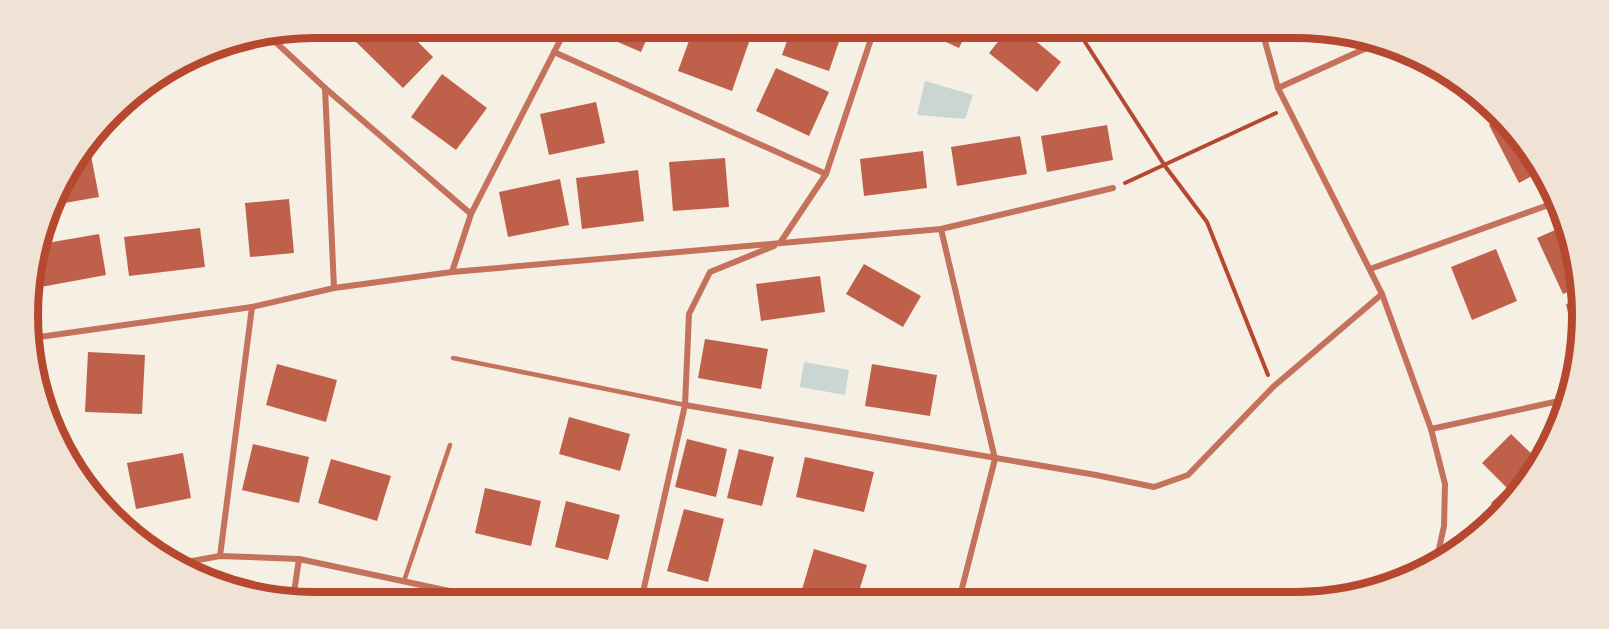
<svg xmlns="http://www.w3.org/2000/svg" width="1609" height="629" font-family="Lato,sans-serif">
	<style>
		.water { fill: #c9d6d2 }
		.building { fill: #bf614a }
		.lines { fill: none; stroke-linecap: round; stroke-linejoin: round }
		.path { stroke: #b5482f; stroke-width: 4 }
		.service { stroke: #c5725c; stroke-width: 4.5 }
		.minor { stroke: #c5725c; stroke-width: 6 }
		.rim { fill: none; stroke: #b5482f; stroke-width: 8 }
	</style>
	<rect width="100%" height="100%" fill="#f6efe4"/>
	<g class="water">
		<path d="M925 81 973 95 965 119 917 115Z"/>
		<path d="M804 362 849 370 845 395 800 387Z"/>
	</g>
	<g class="building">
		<path d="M359 27H403L433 57 403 88 350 36Z"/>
		<path d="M583 27H652L641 52Z"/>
		<path d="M694 27H708L749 42 732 91 678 71Z"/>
		<path d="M792 27H844L829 71 782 55Z"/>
		<path d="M913 27H969L959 48Z"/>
		<path d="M1010 27H1019L1061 62 1037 92 989 53Z"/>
		<path d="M776 68 829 92 809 136 756 111Z"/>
		<path d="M442 74 487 108 456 150 411 117Z"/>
		<path d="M596 102 605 143 549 155 540 114Z"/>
		<path d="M1499 119 1543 170 1519 183 1489 125Z"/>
		<path d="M1107 125 1113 160 1047 172 1041 136Z"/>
		<path d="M1020 136 1027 174 957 186 951 147Z"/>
		<path d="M89 145 99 197 59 204 57 194 65 171 86 146Z"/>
		<path d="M923 151 927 188 864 196 860 159Z"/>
		<path d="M725 158 729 207 673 211 669 162Z"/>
		<path d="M638 170 644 221 582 229 576 178Z"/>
		<path d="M560 179 569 225 508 237 499 192Z"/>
		<path d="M289 199 294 253 250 257 245 203Z"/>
		<path d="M1562 227 1580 277 1579 287 1563 294 1537 238Z"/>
		<path d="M200 228 205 267 129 276 124 237Z"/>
		<path d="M99 234 106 275 30 289V277L41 244Z"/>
		<path d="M1496 249 1517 301 1472 320 1451 267Z"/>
		<path d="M864 264 921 296 903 327 846 294Z"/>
		<path d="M820 276 825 312 761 321 756 284Z"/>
		<path d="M1578 301 1575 341V342L1566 304Z"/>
		<path d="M705 339 768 349 761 389 698 378Z"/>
		<path d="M88 352 145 355 142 414 85 412Z"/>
		<path d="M277 364 337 380 326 422 266 405Z"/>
		<path d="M872 364 937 375 930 416 865 406Z"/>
		<path d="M569 417 630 434 620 471 559 454Z"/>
		<path d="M1511 434 1536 458 1545 449 1534 474 1500 512 1491 503 1507 488 1482 463Z"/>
		<path d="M687 439 727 449 716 497 675 487Z"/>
		<path d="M253 444 309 457 299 503 242 490Z"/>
		<path d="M739 449 774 457 762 506 727 498Z"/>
		<path d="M183 453 191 498 136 509 127 463Z"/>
		<path d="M805 457 874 472 864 512 796 497Z"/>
		<path d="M331 459 391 476 377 521 318 503Z"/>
		<path d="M485 488 541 501 531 546 475 533Z"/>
		<path d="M566 501 620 515 608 560 555 547Z"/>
		<path d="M684 509 724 519 708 582 667 571Z"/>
		<path d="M814 549 867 565 856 601H829L801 593Z"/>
	</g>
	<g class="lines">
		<g class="path">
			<path d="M1085 42 1165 166 1207 222 1268 375"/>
			<path d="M1125 183 1276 113"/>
		</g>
		<g class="service">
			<path d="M453 358 685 405"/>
			<path d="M404 581 450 445"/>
		</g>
		<g class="minor">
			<path d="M1073 27 1078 30V27"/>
			<path d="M1261 27 1278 88 1382 294 1431 429 1445 484 1444 526 1436 563"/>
			<path d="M268 35 325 88 471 214"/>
			<path d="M554 52 826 174"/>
			<path d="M325 88 334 288"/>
			<path d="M1278 88 1380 42"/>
			<path d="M941 229 995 459 959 600"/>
			<path d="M780 243 826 174 875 27"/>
			<path d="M1370 269 1554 203"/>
			<path d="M452 272 471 214 567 27"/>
			<path d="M32 338 252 307 334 288 452 272 941 229 1113 188"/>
			<path d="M685 405 1096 475 1154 487 1188 475 1273 387 1382 294"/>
			<path d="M1431 429 1568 399"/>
			<path d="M220 556 252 307"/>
			<path d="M181 563 220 556 299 559 501 602"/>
			<path d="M293 599 299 559"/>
			<path d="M641 601 685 405 689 314 710 272 774 246"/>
		</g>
	</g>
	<path d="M0 0H1609V629H0ZM315 38H1295A277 277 0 0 1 1572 315V315A277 277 0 0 1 1295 592H315A277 277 0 0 1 38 315V315A277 277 0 0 1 315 38Z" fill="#f1e2d6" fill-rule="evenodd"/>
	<path class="rim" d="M315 38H1295A277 277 0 0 1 1572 315V315A277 277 0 0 1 1295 592H315A277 277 0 0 1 38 315V315A277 277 0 0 1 315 38Z"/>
</svg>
